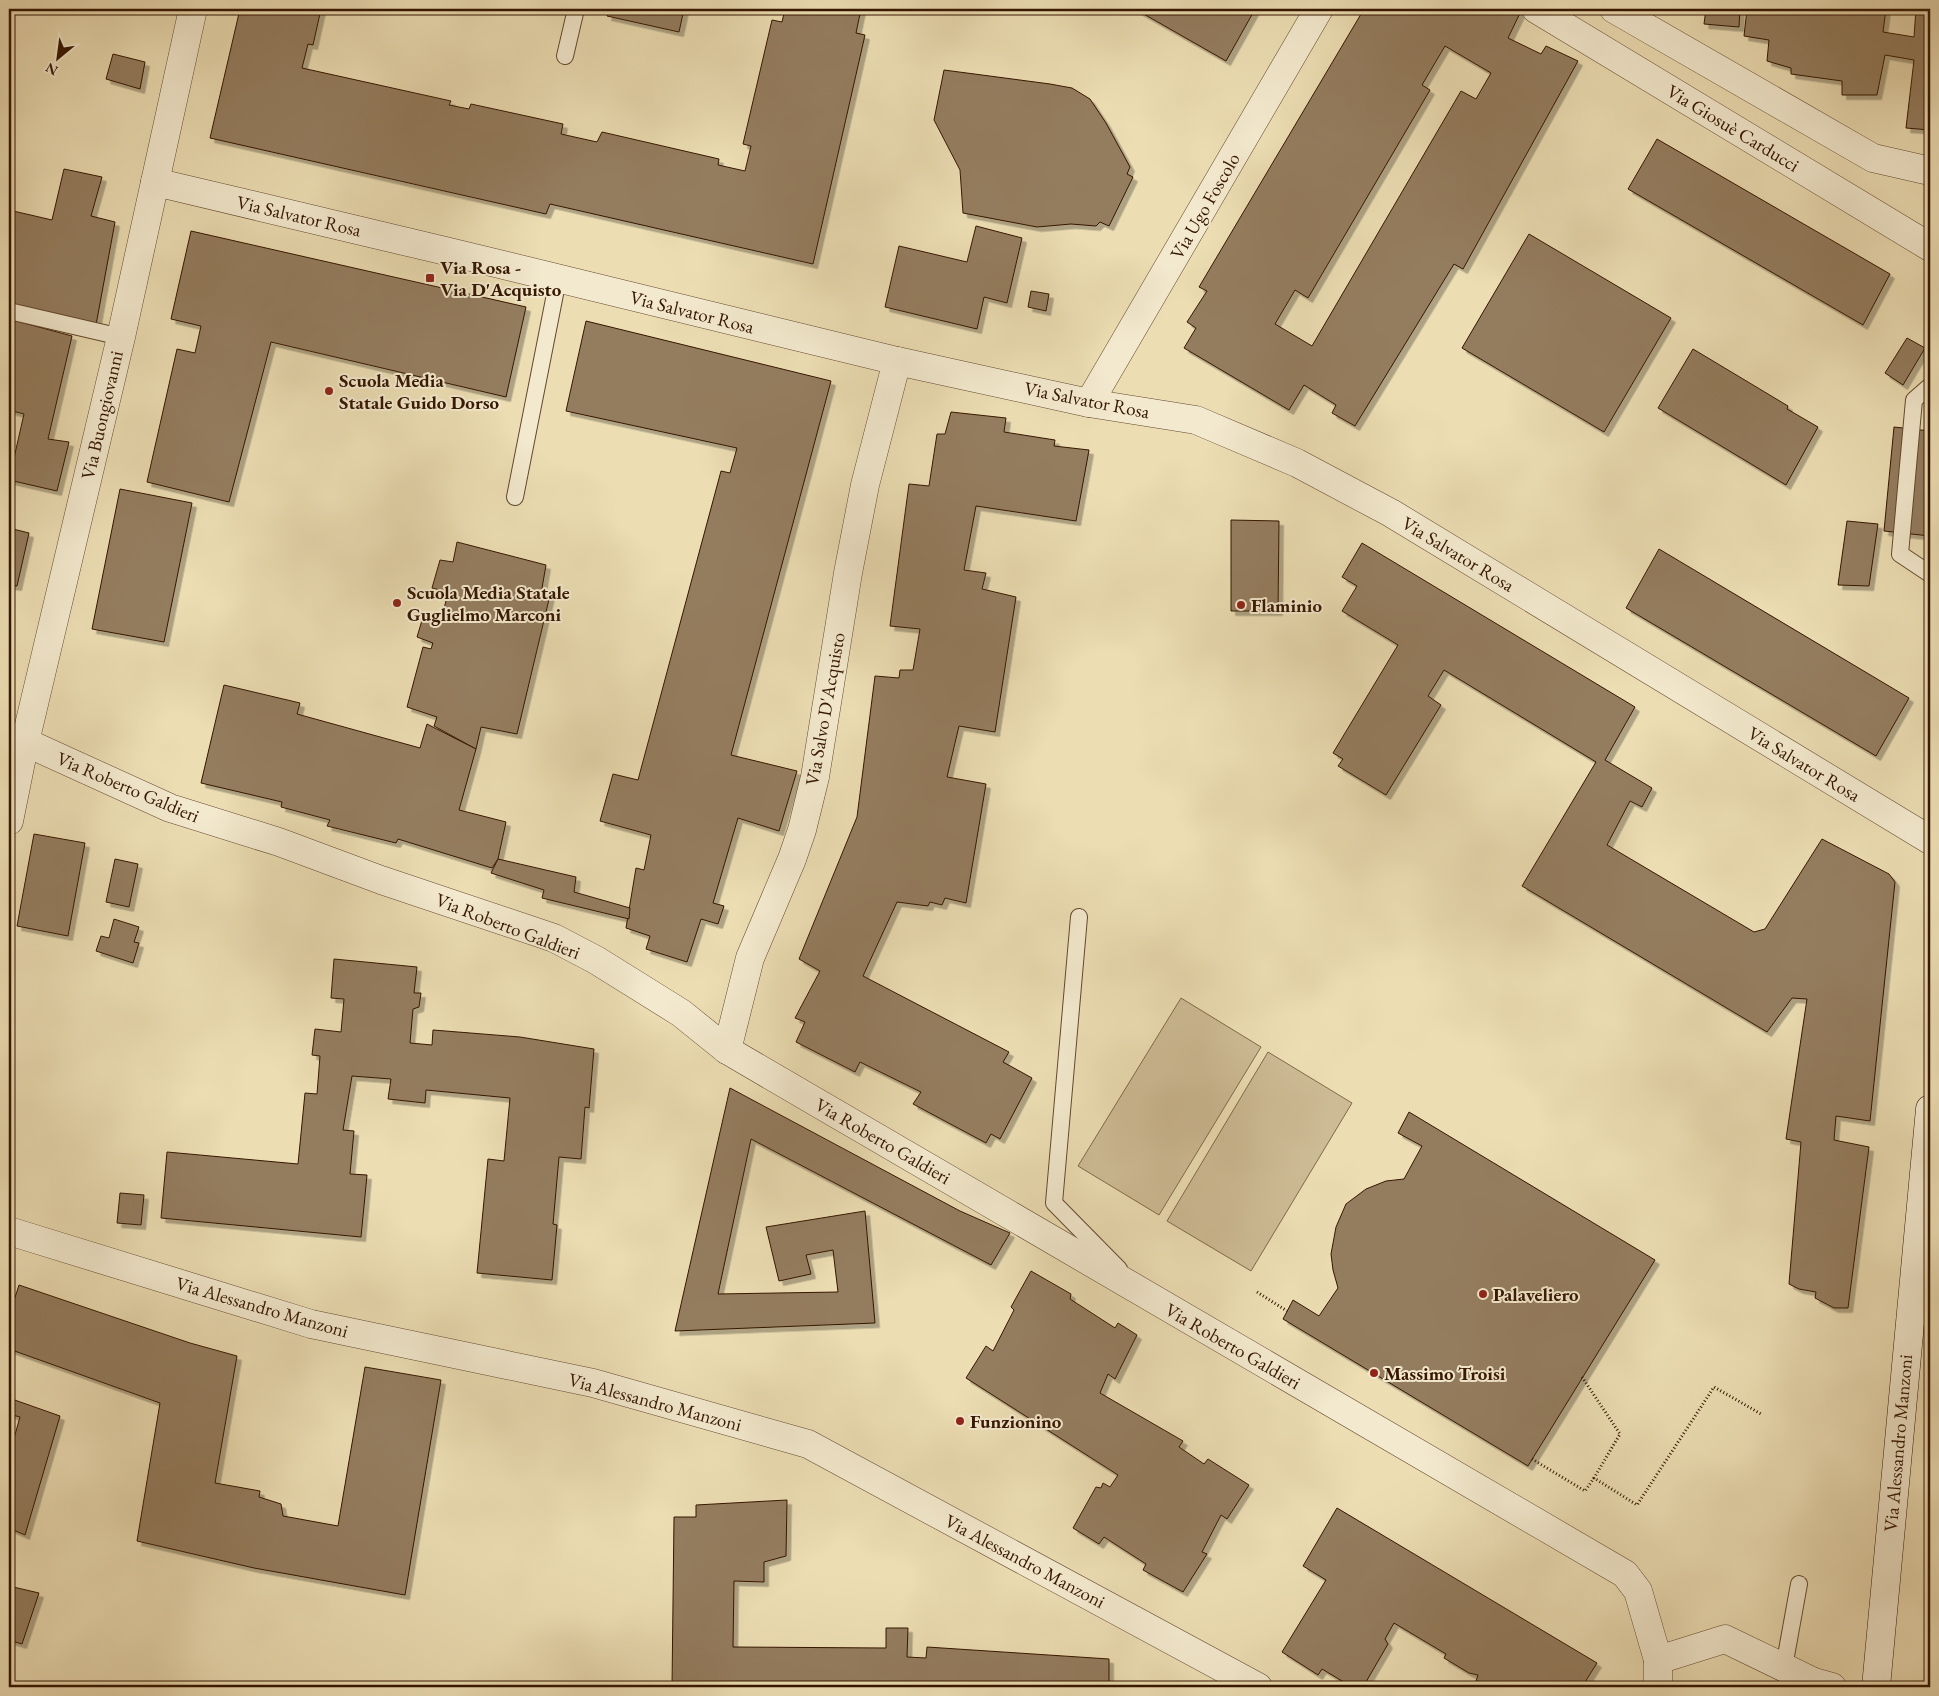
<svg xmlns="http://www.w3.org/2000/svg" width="1939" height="1696" font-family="'EB Garamond',serif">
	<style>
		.green { fill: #cdbb95; stroke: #81684b }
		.building { fill: #947d5e; stroke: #351601; fill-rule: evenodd; filter: url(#shadow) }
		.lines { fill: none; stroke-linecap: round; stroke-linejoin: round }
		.lane-casing { stroke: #63482e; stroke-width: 18 }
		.street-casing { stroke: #63482e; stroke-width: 29 }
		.secondary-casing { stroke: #351601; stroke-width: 29 }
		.path { stroke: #351601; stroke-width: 3; stroke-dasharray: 1 2.5; stroke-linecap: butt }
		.lane { stroke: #f3e9ce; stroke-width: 16 }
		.street { stroke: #f3e9ce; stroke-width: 28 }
		.secondary { stroke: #f3e9ce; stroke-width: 28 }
		.poi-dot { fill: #8f2418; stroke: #f3e9ce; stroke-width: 2 }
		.labels { text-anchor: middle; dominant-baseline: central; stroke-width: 4; stroke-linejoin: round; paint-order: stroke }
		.street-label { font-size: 19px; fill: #351601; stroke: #f3e9ce }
		.poi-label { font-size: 19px; font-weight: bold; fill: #351601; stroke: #f3e9ce; text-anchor: start }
	</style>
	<defs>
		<filter id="shadow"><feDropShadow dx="4.5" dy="4.5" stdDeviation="0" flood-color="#0004"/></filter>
	</defs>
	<rect width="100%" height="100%" fill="#ecddb3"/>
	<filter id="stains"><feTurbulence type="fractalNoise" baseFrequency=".004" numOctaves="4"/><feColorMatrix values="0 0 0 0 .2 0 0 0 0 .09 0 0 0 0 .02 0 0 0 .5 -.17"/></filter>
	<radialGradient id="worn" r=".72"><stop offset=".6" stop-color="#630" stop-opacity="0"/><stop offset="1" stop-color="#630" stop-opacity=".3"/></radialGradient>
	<g class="green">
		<path d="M1181 998 1261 1047 1159 1215 1078 1166Z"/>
		<path d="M1268 1052 1352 1103 1251 1271 1167 1221Z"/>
	</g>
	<g class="building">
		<path d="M240 9H321L313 45 308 44 302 68 451 101 449 105 469 109 471 104 563 124 561 134 597 142 602 132 719 159 718 165 745 171 751 146 743 144 772 20 782 22 785 9H861L856 33 865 35 813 264 550 204 546 214 210 138Z"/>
		<path d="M609 9H684L679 32 607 16Z"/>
		<path d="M1135 9H1253L1254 11 1226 61Z"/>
		<path d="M1364 9H1522L1508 38 1541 54 1546 46 1578 61 1463 269 1454 264 1355 426 1332 413 1336 405 1304 385 1289 410 1184 348 1196 328 1187 322 1207 291 1199 287ZM1445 46 1491 73 1476 99 1461 91 1312 346 1275 324 1295 290 1308 298 1430 90 1422 85Z"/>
		<path d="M1706 9H1740L1739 27 1704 24Z"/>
		<path d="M1747 9H1886L1883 32 1914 37 1916 9H1930V130L1906 128 1914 60 1885 55 1877 95H1842V81L1791 74V68L1767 61 1769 40 1744 36Z"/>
		<path d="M113 54 145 62 140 89 106 79Z"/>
		<path d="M944 70 1050 84 1072 88 1090 99 1106 123 1130 167 1127 174 1133 177 1109 226 1100 222 1096 226 1071 224 1037 227 963 213 960 170 934 120Z"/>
		<path d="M1657 139 1890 274 1863 325 1628 189Z"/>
		<path d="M64 169 102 177 91 216 115 222 96 325 9 303V210L52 220Z"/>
		<path d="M976 226 1022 238 1007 303 984 297 977 329 885 307 899 246 967 262Z"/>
		<path d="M191 231 526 307 506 397 271 342 229 502 147 482 177 349 195 353 201 326 171 319Z"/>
		<path d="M1529 234 1671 318 1604 432 1462 348Z"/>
		<path d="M1031 291 1049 294 1046 311 1028 307Z"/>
		<path d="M9 319 72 336 48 439 69 442 57 491 9 480 24 414 9 410Z"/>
		<path d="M586 321 831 381 731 755 797 771 779 831 738 818 713 903 724 906 718 924 701 919 687 962 646 949 650 936 626 928 636 868 644 870 651 835 600 821 613 774 638 780 721 471 730 473 737 448 566 411Z"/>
		<path d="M1907 338 1925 348 1903 385 1885 373Z"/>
		<path d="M1693 349 1788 406 1787 409 1818 427 1786 485 1658 408Z"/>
		<path d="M951 412 1006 418 1004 432 1055 440 1054 446 1089 450 1076 521 976 506 964 570 986 573 982 589 1016 597 995 732 959 726 947 777 986 784 966 903 945 898 942 905 930 902 928 906 897 902 863 976 1009 1052 1003 1062 1032 1078 1000 1139 991 1134 986 1143 913 1104 921 1092 860 1062 855 1072 796 1042 805 1022 795 1018 820 971 799 959 857 817 875 676 899 678 900 670H913L920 629 890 626 909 484 929 486 937 434H945Z"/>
		<path d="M1894 427 1930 431V536L1884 531Z"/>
		<path d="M120 489 192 503 164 642 92 629Z"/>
		<path d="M1231 520 1279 521 1278 611H1231Z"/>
		<path d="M1847 521 1878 524 1869 586 1838 585Z"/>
		<path d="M9 528 29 533 17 586 9 585Z"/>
		<path d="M457 542 546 565 541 594 550 595 517 734 481 727 476 749 434 726 437 717 407 707 423 647 431 649 433 643 417 637 423 617 441 622 448 592 432 588 440 560 453 562Z"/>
		<path d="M1362 543 1635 707 1605 760 1652 788 1642 807 1630 801 1607 845 1754 932 1765 929 1822 839 1889 874 1895 882 1870 1121 1836 1116 1834 1140 1869 1147 1848 1308H1834L1815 1298 1816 1292 1799 1289 1789 1284 1801 1142 1786 1139 1807 999 1792 998 1767 1032 1522 886 1596 762 1444 670 1428 696 1441 705 1386 795 1338 766 1343 759 1333 753 1398 645 1342 611 1357 586 1342 577Z"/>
		<path d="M1659 549 1909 698 1876 756 1626 608Z"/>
		<path d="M224 685 300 703 297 714 420 748 427 724 476 749 459 810 506 822 498 859 492 868 398 839 396 843 327 826 330 820 281 807 282 802 201 783Z"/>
		<path d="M34 834 85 843 68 936 17 926Z"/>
		<path d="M115 859 138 864 129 907 106 902Z"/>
		<path d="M498 859 576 877 574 892 630 908 629 919 542 898 544 890 491 873Z"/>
		<path d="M114 919 139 927 134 942 139 943 133 963 96 951 101 936 109 938Z"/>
		<path d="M334 959 417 967 414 993H421L419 1007 413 1009 410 1043 432 1045 433 1030 520 1037 594 1049 589 1108 585 1107 581 1159 559 1157 553 1224 557 1225 552 1280 477 1273 488 1159 504 1161 510 1098 426 1090 425 1103 388 1099 391 1079 352 1076 343 1130 354 1131 350 1174 367 1175 361 1237 161 1218 167 1152 298 1164 305 1093 317 1094 320 1056 312 1055 315 1029 341 1032 344 999 331 998Z"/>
		<path d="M730 1088 960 1211 1010 1233 991 1265 751 1139 718 1294 838 1292 833 1250 806 1255 811 1274 779 1281 766 1227 865 1211 875 1323 675 1331Z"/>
		<path d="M1409 1112 1655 1260 1528 1466 1283 1319 1293 1300 1319 1316 1338 1288 1333 1270 1331 1254 1336 1227 1346 1204 1366 1189 1386 1181 1404 1179 1422 1146 1398 1133Z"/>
		<path d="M120 1193 144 1195 141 1225 117 1223Z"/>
		<path d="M1031 1271 1071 1294 1070 1299 1115 1328 1118 1323 1137 1335 1115 1379 1108 1374 1100 1393 1183 1441 1179 1447 1204 1464 1208 1459 1249 1485 1227 1519 1221 1515 1202 1552 1207 1554 1183 1592 1143 1570 1146 1564 1104 1537 1099 1544 1073 1528 1096 1487 1101 1488 1103 1483 1110 1487 1118 1475 966 1378 986 1346 993 1351 1014 1310 1011 1307Z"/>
		<path d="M19 1285 190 1343 237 1356 215 1483 260 1491 259 1497 281 1504 283 1516 338 1526 365 1367 441 1380 405 1595 254 1568 137 1541 160 1403 9 1349V1316Z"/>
		<path d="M9 1398 60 1416 25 1535 9 1528V1456L20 1417 9 1414Z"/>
		<path d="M787 1500 786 1556 764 1562V1582L734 1581 733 1647 886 1648V1628H908L907 1657 926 1658 927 1647 1109 1659V1683H1121V1687H672L674 1517H696V1505Z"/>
		<path d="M1337 1508 1597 1663 1582 1687H1537L1476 1681 1478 1675 1469 1673 1444 1658 1446 1654 1394 1623 1385 1639 1388 1644 1363 1687H1352L1322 1669 1318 1675 1282 1652 1326 1580 1303 1566Z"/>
		<path d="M9 1586 39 1593 22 1644 9 1640Z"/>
	</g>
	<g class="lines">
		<defs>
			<g id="lane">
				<path d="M565 56 576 9"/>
				<path d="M9 311 121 337"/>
				<path d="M1930 386 1914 400 1900 554 1930 574"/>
				<path d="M515 497 558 279"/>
				<path d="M1079 917 1054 1203 1119 1269"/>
				<path d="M1784 1667 1799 1584"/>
			</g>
			<g id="street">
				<path d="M1536 9 1930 247"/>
				<path d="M1614 9 1873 158 1930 171"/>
				<path d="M155 182 454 253 897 361 1089 403 1196 420 1297 463 1391 513 1930 840"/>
				<path d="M1089 403 1319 9"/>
				<path d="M25 742 170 808 279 842 381 880 554 938 596 960 681 1013 727 1050 1625 1574 1638 1591 1658 1660"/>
				<path d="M9 821 25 742 121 337 193 9"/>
				<path d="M727 1050 750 958 792 859 802 830 815 777 848 573 865 485 897 361"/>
				<path d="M9 1231 311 1324 593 1383 808 1444 1258 1687"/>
				<path d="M1658 1687V1660L1725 1639 1814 1682 1832 1687"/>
			</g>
			<path id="secondary" d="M1876 1687 1930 1109"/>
		</defs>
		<use href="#lane" class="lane-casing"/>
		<use href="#street" class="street-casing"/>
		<use href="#secondary" class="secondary-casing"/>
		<g class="path">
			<path d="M1257 1292 1287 1311"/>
			<path d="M1582 1377 1620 1434 1594 1478 1637 1505 1714 1387 1761 1414"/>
			<path d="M1532 1459 1585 1491 1594 1478"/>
		</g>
		<use href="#lane" class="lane"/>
		<use href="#street" class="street"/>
		<use href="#secondary" class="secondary"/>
	</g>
	<g class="poi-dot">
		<rect x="425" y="273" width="10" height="10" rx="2.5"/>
		<circle cx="329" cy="391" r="5"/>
		<circle cx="397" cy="603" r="5"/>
		<circle cx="1241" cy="605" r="5"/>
		<circle cx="1483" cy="1294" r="5"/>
		<circle cx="1374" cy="1373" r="5"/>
		<circle cx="960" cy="1421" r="5"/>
	</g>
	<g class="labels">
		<g class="street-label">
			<text transform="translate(1733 128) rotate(31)">Via Giosuè Carducci</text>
			<text transform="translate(1205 206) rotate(-60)">Via Ugo Foscolo</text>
			<text transform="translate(299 216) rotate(13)">Via Salvator Rosa</text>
			<text transform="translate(692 312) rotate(14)">Via Salvator Rosa</text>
			<text transform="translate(1087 400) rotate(11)">Via Salvator Rosa</text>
			<text transform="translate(102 415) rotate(-77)">Via Buongiovanni</text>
			<text transform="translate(1458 554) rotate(31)">Via Salvator Rosa</text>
			<text transform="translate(825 709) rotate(-80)">Via Salvo D'Acquisto</text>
			<text transform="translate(1804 764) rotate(31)">Via Salvator Rosa</text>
			<text transform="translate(128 787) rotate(23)">Via Roberto Galdieri</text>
			<text transform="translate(508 926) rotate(21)">Via Roberto Galdieri</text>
			<text transform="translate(883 1141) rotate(30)">Via Roberto Galdieri</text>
			<text transform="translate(262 1307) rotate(16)">Via Alessandro Manzoni</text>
			<text transform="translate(1233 1346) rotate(30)">Via Roberto Galdieri</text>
			<text transform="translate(655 1402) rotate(15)">Via Alessandro Manzoni</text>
			<text transform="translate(1898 1443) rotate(-85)">Via Alessandro Manzoni</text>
			<text transform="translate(1025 1561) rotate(28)">Via Alessandro Manzoni</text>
		</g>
		<g class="poi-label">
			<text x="440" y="267">Via Rosa -<tspan x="440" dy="22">Via D'Acquisto</tspan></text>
			<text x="339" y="380">Scuola Media<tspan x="339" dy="22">Statale Guido Dorso</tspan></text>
			<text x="407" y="592">Scuola Media Statale<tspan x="407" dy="22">Guglielmo Marconi</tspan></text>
			<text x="1251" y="605">Flaminio</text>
			<text x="1493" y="1294">Palaveliero</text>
			<text x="1384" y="1373">Massimo Troisi</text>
			<text x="970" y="1421">Funzionino</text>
		</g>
	</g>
	<rect width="1939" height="1696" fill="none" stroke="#ecddb3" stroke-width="30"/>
	<rect x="10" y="10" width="1919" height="1676" fill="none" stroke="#351601" stroke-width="2.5"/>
	<rect x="15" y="15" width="1909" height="1666" fill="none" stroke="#351601"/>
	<g transform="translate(58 58) rotate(209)" stroke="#f3e9ce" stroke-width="4" paint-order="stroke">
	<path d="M0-4L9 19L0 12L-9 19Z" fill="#351601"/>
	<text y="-8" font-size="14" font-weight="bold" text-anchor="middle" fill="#351601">N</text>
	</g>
	<rect width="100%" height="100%" filter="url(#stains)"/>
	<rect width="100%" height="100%" fill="url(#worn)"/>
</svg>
